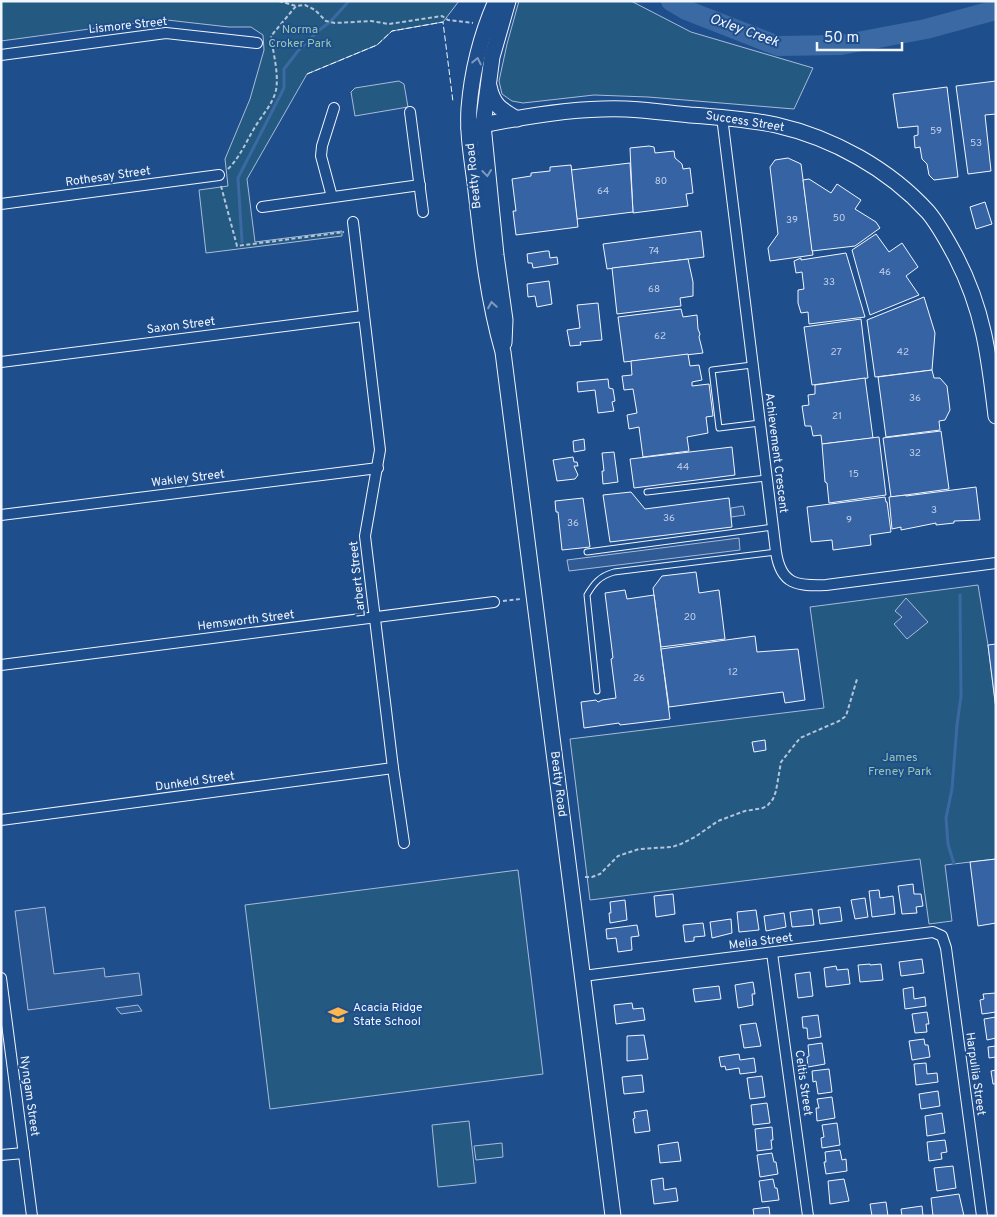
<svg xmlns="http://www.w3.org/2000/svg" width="997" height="1217" font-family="Overpass,sans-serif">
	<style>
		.green { fill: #245a82; stroke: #a8bbd7 }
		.parking { fill: #305b95; stroke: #a8bbd7 }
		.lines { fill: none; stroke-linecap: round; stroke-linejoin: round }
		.stream { stroke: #3b69a3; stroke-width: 3 }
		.river { stroke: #3b69a3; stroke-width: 20 }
		.building { fill: #3563a3; stroke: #f2f6ff }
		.lane-casing { stroke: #f2f6ff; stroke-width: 7 }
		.street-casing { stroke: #f2f6ff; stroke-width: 12 }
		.secondary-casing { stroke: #f2f6ff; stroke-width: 17 }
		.path { stroke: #b3c4dc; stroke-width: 2; stroke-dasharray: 4 2.5; stroke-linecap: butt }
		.lane { stroke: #1f4e8c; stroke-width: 5 }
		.street { stroke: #1f4e8c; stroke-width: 10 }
		.secondary { stroke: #1f4e8c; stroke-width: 15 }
		.fence { stroke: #f2f6ff; stroke-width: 1; stroke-dasharray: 6 2.5; stroke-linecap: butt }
		.oneway { stroke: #7e9ac0 }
		.labels { text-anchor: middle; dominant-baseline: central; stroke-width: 4; stroke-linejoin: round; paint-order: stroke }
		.number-label { font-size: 10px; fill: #c3d1e8 }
		.street-label { font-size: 12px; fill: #f2f6ff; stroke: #1f4e8c }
		.park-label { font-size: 12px; fill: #97c8a6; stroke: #1f4e8c }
		.poi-label { font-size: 12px; fill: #f2f6ff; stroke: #1f4e8c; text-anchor: start }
		.water-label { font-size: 14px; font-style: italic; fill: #f2f6ff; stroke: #1f4e8c }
	</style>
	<rect width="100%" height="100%" fill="#1f4e8c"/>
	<g class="green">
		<path d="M1 1H459L443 22 392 31 377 45 307 74 247 179 255 242 342 231V236L206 253 199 190 228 186 225 159 250 99 264 50 263 35 251 27H229L167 20 119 25 1 41Z"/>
		<path d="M519 1H631L691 32 813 68 794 109 648 97 594 95 523 103 512 101 502 94 499 81 507 44Z"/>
		<path d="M399 81 404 84 408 107 355 116 351 92 355 88Z"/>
		<path d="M978 585 988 645 996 709V859L945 865 952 921 929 924 920 859 590 900 570 739 824 708 810 607Z"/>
		<path d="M518 870 543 1074 270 1109 245 905Z"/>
		<path d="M469 1121 476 1183 438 1187 432 1125Z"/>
		<path d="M502 1143 503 1157 476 1160 474 1146Z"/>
	</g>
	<g class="parking">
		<path d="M743 506 745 515 731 517V508Z"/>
		<path d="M739 538 740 550 569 571 567 560Z"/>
		<path d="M906 598 928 622 907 639 894 624 902 617 895 611Z"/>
		<path d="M45 907 54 974 104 968 105 977 139 973 142 995 28 1010 15 911Z"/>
		<path d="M138 1005 142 1011 121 1014 116 1008Z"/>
	</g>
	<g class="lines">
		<g class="stream">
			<path d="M242 242 238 178 284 88V69L298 51 318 31 330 22 349 1"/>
			<path d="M954 864 948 844 946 818 952 789 957 725 961 696 960 595"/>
		</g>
		<path class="river" d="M671 1 686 10 778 46 841 45 926 29 996 10"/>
	</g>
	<g class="building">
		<path d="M996 81V114L985 115 991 171 968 174 956 86Z"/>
		<path d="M947 87 958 177 934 180 929 175 927 164 922 159 920 147 915 148 914 136 918 135V126L898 128 893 94Z"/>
		<path d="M649 146 654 147 655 153 674 151 675 158 682 164 683 169 690 168 693 193 686 194 688 206 633 213 630 148Z"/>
		<path d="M788 158 801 164 813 255 770 261 768 248 778 234 770 167 775 160Z"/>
		<path d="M630 163 633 212 577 219 571 170Z"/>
		<path d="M571 165 578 227 516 235 513 211H516L512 179 531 176V173L550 171V167Z"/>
		<path d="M809 179 831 193 837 184 861 200 855 209 876 222 880 228 855 246 812 251 803 180Z"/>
		<path d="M985 202 992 224 976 229 970 207Z"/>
		<path d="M701 231 704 257 607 269 603 244Z"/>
		<path d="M876 234 889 252 902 243 918 267 906 276 919 295 870 315 852 250Z"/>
		<path d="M546 251H549L550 258 557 257 558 264 533 268 532 263H528L527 254Z"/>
		<path d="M846 253 865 317 809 324 808 312 801 313 798 303V290L804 289 802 272 796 273 794 261 801 258V260Z"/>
		<path d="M688 259 693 282V296L680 298 681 306 617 314 612 268Z"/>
		<path d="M549 281 552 304 537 307 535 296 528 297 527 284Z"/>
		<path d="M924 297 935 333 932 370 875 377 867 320Z"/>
		<path d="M598 303 602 340 580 342 581 345 570 346 567 330 580 328 577 305Z"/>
		<path d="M681 309 683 317 697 315 698 329 700 334 699 337 703 353 624 362 618 317Z"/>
		<path d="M861 319 868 378 812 385 804 327Z"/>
		<path d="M688 354 690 366 699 365 702 380 692 382V386L709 384 713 416 706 417 708 433 687 437 689 451 643 457 639 427 629 429 627 415 637 413 633 389 624 390 622 376 632 375 631 361Z"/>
		<path d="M932 370 934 378H940L947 386 950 410 945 420 939 421 940 430 886 437 878 377Z"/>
		<path d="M865 378 873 438 822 444 821 435 813 436 811 426H805L802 406 809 405 808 395 815 394V385Z"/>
		<path d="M608 379 609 388 613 389 615 401 612 402 614 411 598 413 595 390 578 392 577 382Z"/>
		<path d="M941 431 949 489 891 497 883 438Z"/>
		<path d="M879 437 886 495 829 503 827 483 825 482 822 444Z"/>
		<path d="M584 439 585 450 574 452 573 441Z"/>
		<path d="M732 447 735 475 634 488 630 459Z"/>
		<path d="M614 452 618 482 603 484 602 471H604L602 453Z"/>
		<path d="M573 457 574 462H577L578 466H574L578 475 575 479 557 481 553 460Z"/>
		<path d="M976 487 980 520 954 521V523L936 525V523L901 530V527L892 529 889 497 906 495V496Z"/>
		<path d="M631 492 645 509 729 498 732 527 610 542 603 495Z"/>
		<path d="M885 497 886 502H887L891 532 870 535 871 545 833 550 832 540 811 542 807 507Z"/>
		<path d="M583 498 590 547 562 550 558 512H556L555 501Z"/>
		<path d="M696 572 699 593 719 590 725 639 661 647 653 588 662 576Z"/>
		<path d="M625 590 627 599 654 595 670 719 620 725 619 723 584 728 581 702 596 700 598 702 602 700 616 698 611 659 613 658 605 593Z"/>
		<path d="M755 636 757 652 798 649 805 700 785 703 783 692 669 707 661 649Z"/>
		<path d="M996 644V709L988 645Z"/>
		<path d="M765 740 766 750 754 752 752 742Z"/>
		<path d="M996 859V923L978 926 970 862Z"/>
		<path d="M913 884 914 894H921L923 906 916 907 917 913 902 914 898 886Z"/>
		<path d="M879 890 880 898 893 896 895 914 872 917 869 891Z"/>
		<path d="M673 894 675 914 656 917 654 896Z"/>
		<path d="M865 898 868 917 855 919 851 900Z"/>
		<path d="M625 900 627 920 610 923 609 913H611L610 902Z"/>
		<path d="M840 907 842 921 820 924 818 910Z"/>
		<path d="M812 909 814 925 792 927 790 912Z"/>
		<path d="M756 910 759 930 739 932 737 912Z"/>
		<path d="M784 913 786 927 766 931 764 916Z"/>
		<path d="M731 919 732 933 712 938 710 922Z"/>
		<path d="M703 923 705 936 694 937V941L685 942 683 925Z"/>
		<path d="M637 925 639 936 631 937 632 950 618 952 616 938 607 939 606 929Z"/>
		<path d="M922 959 924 973 901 976 899 962Z"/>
		<path d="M870 964V965L881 964 883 980 860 982 858 965Z"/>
		<path d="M836 966 837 970 848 969 850 984 826 987 824 968Z"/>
		<path d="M810 972 813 996 798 998 795 974Z"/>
		<path d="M753 982 755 994H752L753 1005 738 1008 735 985Z"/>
		<path d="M719 986 721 999 695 1002 693 989Z"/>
		<path d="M913 987 914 999 925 997 926 1006 905 1009 903 989Z"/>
		<path d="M996 993V1012L982 1014 980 1000 984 999 983 994Z"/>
		<path d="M632 1003 633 1009 643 1008 645 1020 616 1024 614 1005Z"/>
		<path d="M927 1012 929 1024H926L927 1032 915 1033 912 1014Z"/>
		<path d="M818 1015 821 1037 808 1039 807 1028H803L802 1017Z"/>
		<path d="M996 1017V1038L987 1040 984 1019Z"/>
		<path d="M756 1023 761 1046 744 1048 740 1025Z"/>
		<path d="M644 1035 648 1059 627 1061V1036Z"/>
		<path d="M924 1039 925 1045H928L930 1057 912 1060 909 1041Z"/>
		<path d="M822 1043 825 1064 808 1067 807 1057 809 1056 808 1045Z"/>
		<path d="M996 1046V1057L989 1058 988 1047Z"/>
		<path d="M739 1054 740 1060 754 1058 756 1072 740 1074 739 1068 726 1070 725 1066 721 1067 719 1057Z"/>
		<path d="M926 1063 927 1074 937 1073 938 1082 916 1085 914 1064Z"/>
		<path d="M829 1069 832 1092 818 1094 816 1081 813 1082 812 1071Z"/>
		<path d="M996 1070V1084H993L991 1071Z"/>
		<path d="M642 1075 644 1092 624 1094 622 1077Z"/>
		<path d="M762 1076 765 1097 750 1099 747 1078Z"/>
		<path d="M938 1091 940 1106 921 1109 919 1094Z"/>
		<path d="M832 1097 835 1118 817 1121 816 1108H819L817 1099Z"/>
		<path d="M767 1103 770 1123 753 1125 751 1105Z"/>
		<path d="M647 1110 650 1131 635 1133 633 1119 635 1118 634 1112Z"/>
		<path d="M942 1113 945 1133 927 1136 925 1116Z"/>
		<path d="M837 1123 840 1145 822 1148 821 1138 824 1137 822 1125Z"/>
		<path d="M772 1127 773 1140H771L772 1149 757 1151 755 1129Z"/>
		<path d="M945 1140 947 1152 941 1153 942 1159 929 1161 927 1142Z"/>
		<path d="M678 1142 681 1161 660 1163 658 1145Z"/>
		<path d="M840 1150 842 1160 846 1159 847 1171 826 1174 824 1162H826L825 1152Z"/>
		<path d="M772 1153 774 1162H776L778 1174 760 1177 757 1155Z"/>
		<path d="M953 1166 956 1188 937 1191 934 1168Z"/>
		<path d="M663 1178 664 1190 676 1188 678 1201 654 1204 651 1180Z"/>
		<path d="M773 1179 775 1188H777L779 1200 762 1202 759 1181Z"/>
		<path d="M844 1179 849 1201 830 1204 828 1181Z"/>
		<path d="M959 1194 964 1216H933L931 1198Z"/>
		<path d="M886 1202 888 1216H872L870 1204Z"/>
		<path d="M922 1206 923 1216H902L901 1209Z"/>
		<path d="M769 1207 770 1216H754L753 1209Z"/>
	</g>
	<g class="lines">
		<defs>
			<g id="lane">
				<path d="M752 365 712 370 719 428 760 423"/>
				<path d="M647 492 767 478"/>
				<path d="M587 552 773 527"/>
				<path d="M597 691 587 595C594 583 600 576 614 572L776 552"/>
			</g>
			<g id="street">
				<path d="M1 55 166 33 257 43"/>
				<path d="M410 112 423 212"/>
				<path d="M722 117 776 552C781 585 797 586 826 585L996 563"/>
				<path d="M332 197 321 156 322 146 334 108"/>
				<path d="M1 204 219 175"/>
				<path d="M262 207 420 185"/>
				<path d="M353 222 380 450 365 536 393 768 404 843"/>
				<path d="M1 362 363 316"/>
				<path d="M1 515 378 468"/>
				<path d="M1 665 494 602"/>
				<path d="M1 820 393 768"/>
				<path d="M772 953 808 1216"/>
				<path d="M583 976 933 932 942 936 946 948 982 1216"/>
				<path d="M1 978 32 1216"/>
				<path d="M1 1155 24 1153"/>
			</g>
			<g id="secondary">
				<path d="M496 1C481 35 472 71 469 108 467 136 473 164 476 191 482 245 488 300 503 352L613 1216"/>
				<path d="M489 86C493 105 500 109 517 119"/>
				<path d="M469 128C519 117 576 107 626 109 648 110 669 113 690 115 719 117 748 119 776 125 833 138 889 169 928 212 939 225 948 242 956 257 984 311 989 357 996 416"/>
				<path d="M504 343 505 320 496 255 483 125 492 57 508 1"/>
			</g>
		</defs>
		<use href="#lane" class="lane-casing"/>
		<use href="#street" class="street-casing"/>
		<use href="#secondary" class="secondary-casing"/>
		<g class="path">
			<path d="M279 1 296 6"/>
			<path d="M228 169C240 157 246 142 255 127 262 115 273 104 276 90 279 73 273 53 271 36L296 6 305 5 315 10 326 21 335 23 371 21 389 24 442 16 448 20 473 23"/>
			<path d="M221 186 237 246 344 232"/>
			<path d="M503 601 521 599"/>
			<path d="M585 877H592L600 874 618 856 639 849 672 847 681 844 695 837 718 821 745 811 763 808 768 805 773 799 776 791 781 762 800 738 839 721 846 716 857 679"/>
		</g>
		<use href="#lane" class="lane"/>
		<use href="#street" class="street"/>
		<use href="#secondary" class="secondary"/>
		<path class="fence" d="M307 74 377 45 392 31 443 22 453 102"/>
	</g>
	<defs><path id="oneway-chevron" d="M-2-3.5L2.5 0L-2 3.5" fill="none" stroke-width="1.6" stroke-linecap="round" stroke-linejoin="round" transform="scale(1.25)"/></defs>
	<g class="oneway">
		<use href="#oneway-chevron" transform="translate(477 61) rotate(-78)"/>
		<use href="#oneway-chevron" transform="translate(487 173) rotate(83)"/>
		<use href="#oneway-chevron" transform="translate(492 305) rotate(-99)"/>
	</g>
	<defs>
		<symbol id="school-bare" viewBox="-9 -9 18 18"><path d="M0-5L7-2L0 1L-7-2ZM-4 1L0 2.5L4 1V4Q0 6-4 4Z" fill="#ffb74d" stroke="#1f4e8c" stroke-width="2.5" paint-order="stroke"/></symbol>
	</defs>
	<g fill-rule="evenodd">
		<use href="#school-bare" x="324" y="1001" width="28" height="28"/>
	</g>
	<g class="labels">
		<g class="number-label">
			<text x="936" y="131">59</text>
			<text x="976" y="143">53</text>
			<text x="661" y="181">80</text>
			<text x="603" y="191">64</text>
			<text x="839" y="218">50</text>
			<text x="792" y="220">39</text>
			<text x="654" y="251">74</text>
			<text x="885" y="272">46</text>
			<text x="829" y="282">33</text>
			<text x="654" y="289">68</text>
			<text x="660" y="336">62</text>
			<text x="836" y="352">27</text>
			<text x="903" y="352">42</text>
			<text x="915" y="398">36</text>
			<text x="837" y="416">21</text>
			<text x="915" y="453">32</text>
			<text x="683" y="467">44</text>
			<text x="854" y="474">15</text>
			<text x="934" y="510">3</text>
			<text x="669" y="518">36</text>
			<text x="849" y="520">9</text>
			<text x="573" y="523">36</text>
			<text x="690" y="617">20</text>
			<text x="733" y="672">12</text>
			<text x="639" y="678">26</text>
		</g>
		<g class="street-label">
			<text transform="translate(128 26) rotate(-6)">Lismore Street</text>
			<text transform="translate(745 122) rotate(9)">Success Street</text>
			<text transform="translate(474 176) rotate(-96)">Beatty Road</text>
			<text transform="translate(108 177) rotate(-8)">Rothesay Street</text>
			<text transform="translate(181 326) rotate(-7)">Saxon Street</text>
			<text transform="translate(776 453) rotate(83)">Achievement Crescent</text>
			<text transform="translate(188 479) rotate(-7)">Wakley Street</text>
			<text transform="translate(358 579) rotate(-96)">Larbert Street</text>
			<text transform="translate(246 621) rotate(-7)">Hemsworth Street</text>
			<text transform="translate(195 782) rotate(-8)">Dunkeld Street</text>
			<text transform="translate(558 784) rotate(83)">Beatty Road</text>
			<text transform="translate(761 942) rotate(-7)">Melia Street</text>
			<text transform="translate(975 1074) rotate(82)">Harpullia Street</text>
			<text transform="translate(803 1083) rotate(82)">Celtis Street</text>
			<text transform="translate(29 1096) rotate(82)">Nyngam Street</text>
		</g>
		<g class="park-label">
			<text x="300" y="30">Norma<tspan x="300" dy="14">Croker Park</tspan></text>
			<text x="900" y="758">James<tspan x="900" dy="14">Freney Park</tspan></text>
		</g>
		<g class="poi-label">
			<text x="353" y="1008">Acacia Ridge<tspan x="353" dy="14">State School</tspan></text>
		</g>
		<g class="water-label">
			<text transform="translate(744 31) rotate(20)">Oxley Creek</text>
		</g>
	</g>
	<rect width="997" height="1217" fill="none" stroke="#f2f6ff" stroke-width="5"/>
	<path d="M817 42v8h85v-8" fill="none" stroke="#f2f6ff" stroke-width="2.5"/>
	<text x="824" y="42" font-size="15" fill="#f2f6ff" stroke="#1f4e8c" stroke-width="4" paint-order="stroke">50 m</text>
</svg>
